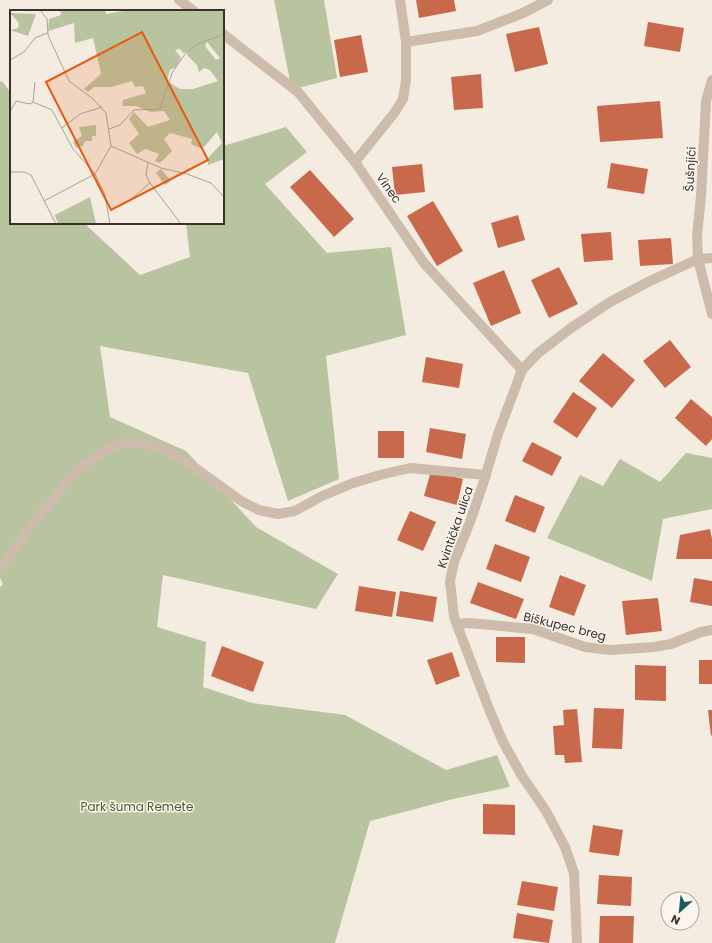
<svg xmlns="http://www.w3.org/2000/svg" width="712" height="943" font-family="Poppins,sans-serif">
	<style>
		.green { fill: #b8c4a0 }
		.building { fill: #c8694b }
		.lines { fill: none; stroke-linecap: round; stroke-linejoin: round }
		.minor { stroke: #cdbbac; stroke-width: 10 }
		.labels { text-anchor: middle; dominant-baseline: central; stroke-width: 3; stroke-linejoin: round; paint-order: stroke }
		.street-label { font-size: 12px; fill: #3b302b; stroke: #fbf5ee }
		.park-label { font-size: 12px; fill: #4a5a2e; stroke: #fbf5ee }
		.inset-road { fill: none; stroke: #aaa098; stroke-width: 1 }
		.view { fill: #e8590c; fill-opacity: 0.15; stroke: #e8590c; stroke-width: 2 }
		.inset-edge { fill: none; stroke: #3b302b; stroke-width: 2 }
	</style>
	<rect width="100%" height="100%" fill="#f4ebe1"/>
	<g class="green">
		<path d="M274 0H324L337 78 298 88 290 81Z"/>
		<path d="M2 81 11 93V223H84L140 275 190 257 186 223H223V146L286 127 307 152 265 184 327 253 391 247 406 335 326 356 339 479 288 501 248 373 100 346 110 417 186 451 256 527 338 574 316 609 163 575 157 627 206 642 203 687 252 703 345 715 446 770 497 755 510 787 453 799 370 821 335 943H0V587L3 584 0 578V82Z"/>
		<path d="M686 453 712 458V509L663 519 652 581 547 538 580 475 603 486 620 459 660 482Z"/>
	</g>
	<g class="building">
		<path d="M416 0H454L456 11 419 18Z"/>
		<path d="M648 22 684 28 680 52 644 46Z"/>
		<path d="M539 27 548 64 515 72 506 34Z"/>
		<path d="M361 35 368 72 340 77 334 40Z"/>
		<path d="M481 74 483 108 454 110 451 77Z"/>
		<path d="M660 101 663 138 600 142 597 106Z"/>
		<path d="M611 163 648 169 644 194 607 188Z"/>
		<path d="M422 164 425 192 395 195 392 167Z"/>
		<path d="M310 170 354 219 334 237 290 187Z"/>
		<path d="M433 201 463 251 437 266 407 216Z"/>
		<path d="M518 215 525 240 498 248 491 223Z"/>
		<path d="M611 232 613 260 584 262 581 234Z"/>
		<path d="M671 238 673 264 640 266 638 240Z"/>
		<path d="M559 267 578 304 549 318 531 280Z"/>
		<path d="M504 270 521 313 491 326 473 283Z"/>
		<path d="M670 340 691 367 665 388 643 361Z"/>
		<path d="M603 353 635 380 612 408 579 381Z"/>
		<path d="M426 357 463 364 459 388 422 382Z"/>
		<path d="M573 392 597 408 577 438 553 422Z"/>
		<path d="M691 399 712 417V439L706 446 675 418Z"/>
		<path d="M430 428 466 434 462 459 426 452Z"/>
		<rect x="378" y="431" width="26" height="27"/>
		<path d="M532 442 562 457 552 476 522 461Z"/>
		<path d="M431 471 463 479 457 505 424 496Z"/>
		<path d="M515 495 545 507 535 533 505 521Z"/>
		<path d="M410 511 436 522 423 551 397 540Z"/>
		<path d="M710 529 712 539V559H676L680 535Z"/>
		<path d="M495 544 530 557 521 582 486 569Z"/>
		<path d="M560 575 586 585 574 616 549 607Z"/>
		<path d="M694 578 712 581V606L690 602Z"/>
		<path d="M478 582 524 599 516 619 470 603Z"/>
		<path d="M359 586 396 592 392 617 355 611Z"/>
		<path d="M400 591 437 597 433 622 396 616Z"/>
		<path d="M658 598 662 631 626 635 622 601Z"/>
		<path d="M496 637H525V663L496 662Z"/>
		<path d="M222 646 264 662 253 692 211 676Z"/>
		<path d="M452 652 460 676 436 685 427 660Z"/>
		<rect x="699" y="660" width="13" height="24"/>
		<path d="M635 665 666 666V701L635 700Z"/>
		<path d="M594 708 624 709 622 749 592 748Z"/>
		<path d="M577 709 582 762 565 763 564 755H555L553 726 564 725 563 710Z"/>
		<path d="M708 710H712V735L711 736Z"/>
		<path d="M483 804 515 805V835L483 834Z"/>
		<path d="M593 825 623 830 619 856 589 852Z"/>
		<path d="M599 875 632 877 631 906 597 904Z"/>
		<path d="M522 881 558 887 554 911 517 905Z"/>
		<path d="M517 913 553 920 549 943 513 938Z"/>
		<path d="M600 916H634L633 943H599Z"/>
	</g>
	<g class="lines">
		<g class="minor">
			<path d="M179 0 194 11"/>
			<path d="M223 34 298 92 355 162 424 263 522 370"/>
			<path d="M406 42 477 31 523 13 548 0"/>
			<path d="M712 80 706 101 701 196 697 236 698 259 712 314"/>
			<path d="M355 162 395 112 403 99 406 80V42L400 0"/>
			<path d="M0 568 7 560 32 524 76 472 101 453 122 443 147 444 162 449 187 462 241 501 259 510 278 514 295 511 320 497 353 483 380 475 410 468 486 475"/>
			<path d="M457 624 469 623 533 629 585 647 610 650 654 647 671 644 701 632 712 630"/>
			<path d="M577 943 574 873 565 847 546 811 522 776 503 742 489 709 454 617 450 581 454 562 470 522 483 484 498 434 522 370 537 354 571 328 610 302 650 281 698 259 712 258"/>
		</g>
	</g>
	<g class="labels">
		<g class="street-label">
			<text transform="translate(690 169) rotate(-87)">Šušnjići</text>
			<text transform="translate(389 188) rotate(55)">Vinec</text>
			<text transform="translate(455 527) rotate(-71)">Kvintička ulica</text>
			<text transform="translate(565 626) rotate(14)">Biškupec breg</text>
		</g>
		<g class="park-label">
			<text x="137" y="806">Park šuma Remete</text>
		</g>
	</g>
	<g transform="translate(10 10)">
		<rect width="214" height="214" fill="#f4ebe1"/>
		<path d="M50 0H95L96 4 119 0H214V149L198 155V148L212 133 207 122 192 139 181 134 182 129 160 123 154 129 162 141 150 153 145 151 149 144 136 139 127 144 119 133 129 124 119 109 124 102 138 117 160 110 154 101 141 102 126 96H112L113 90 136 83 133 76 125 77 122 71 101 77H84L78 82 74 79 91 64 83 28 65 33 64 13 38 21 39 9 51 5ZM197 32 210 48 206 50 195 36ZM170 39 173 43 178 42 177 45 187 55 189 62 194 58 200 60 208 71 183 79H170L157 71 160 60 166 57 171 48 165 40ZM0 3 26 4 18 26 0 20 8 18 9 13ZM86 115V126H82V131H75L73 136 66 138 63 132 72 126 69 117ZM151 159 161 171 155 175 146 163ZM80 187 86 214H48L45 205Z" fill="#b8c4a0" fill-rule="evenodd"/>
		<path class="inset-road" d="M30 0 37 9 38 25 59 71 82 88 96 103 101 136 85 164 34 191M0 50 14 42 25 28 37 23M25 72 23 92 42 100 63 139 85 164 95 185 100 214M0 102 6 91 20 94 23 92M52 118 70 104 92 97M99 119 110 115 124 100 150 99 162 63 175 44 188 34 214 24M101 136 151 158 177 164 201 173 214 187M138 153 136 165 140 173 171 214M0 162H14L21 165 46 214M118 192 140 173"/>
		<path class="view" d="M132 22 198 150 101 200 36 72Z"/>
		<rect width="214" height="214" class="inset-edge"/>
	</g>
	<g transform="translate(680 911) rotate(207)"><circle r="19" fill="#fbf5ee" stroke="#aea6a0"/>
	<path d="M0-3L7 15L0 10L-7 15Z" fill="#1f5a5e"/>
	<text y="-6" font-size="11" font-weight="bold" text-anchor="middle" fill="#3b302b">N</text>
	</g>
</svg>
